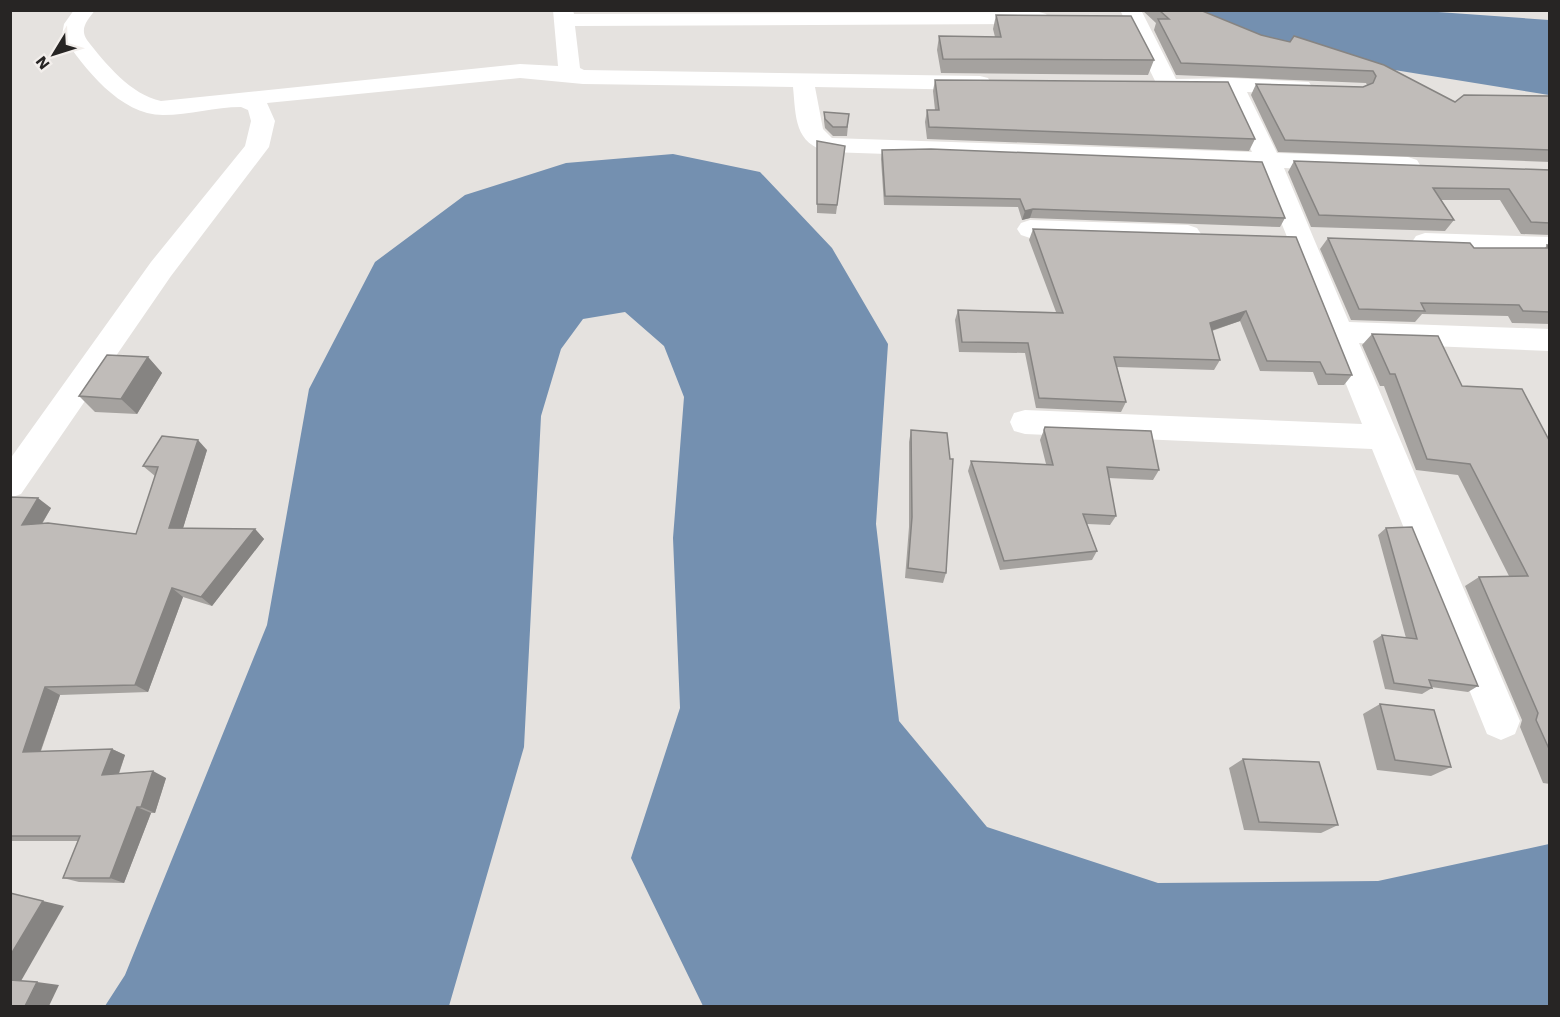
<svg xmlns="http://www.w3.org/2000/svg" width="1560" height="1017" font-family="'Work Sans',sans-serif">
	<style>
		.water { fill: #7490b0 }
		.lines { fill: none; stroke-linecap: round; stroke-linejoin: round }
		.minor { fill: #fff; fill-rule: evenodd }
		.wall { fill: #a5a29f }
		.shaded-wall { fill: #868482 }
		.building { fill: #c0bcb9; stroke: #868482; stroke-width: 1.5 }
	</style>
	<rect width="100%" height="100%" fill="#e5e2df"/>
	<g class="water">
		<path d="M1410 10 1549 20V95L1345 62 1196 18 1184 11Z"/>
		<path d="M673 154 760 172 832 248 888 344 876 524 899 721 987 827 1158 883 1378 881 1549 844V1006H703L631 858 680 708 673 538 684 397 664 346 625 312 583 319 561 349 541 416 524 747 449 1006H105L125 975 267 625 309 389 375 262 465 195 566 163Z"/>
	</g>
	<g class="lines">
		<g class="minor">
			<path d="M74 10H95C88 20 79 28 87 40 105 63 131 95 161 101L520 64 558 66 553 10H573L574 14 1039 12 1046 14 1049 18 1046 22 1039 24 575 26 580 68 584 70 980 76 988 78 991 83 988 88 980 90 815 87 823 129 832 138 1252 152 1224 92 1159 89 1120 10H1141L1176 79 1232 78 1309 82 1312 87 1309 92 1301 94 1247 92 1277 153 1408 157 1417 160 1420 165 1417 170 1408 173 1284 168 1349 322 1550 329V351L1359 343 1520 721 1515 734 1501 740 1487 734 1372 449 1025 434 1014 431 1010 422 1014 413 1025 410 1362 424 1259 167 829 152C794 144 796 117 793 87L583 84 520 78 267 103 275 121 269 147 171 276 21 494 10 498V459L151 262 245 146 251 121 248 110 241 107C215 107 190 115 163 115 120 115 84 68 62 35L64 24Z"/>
			<path d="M1030 220 1188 225 1197 228 1201 234 1197 240 1188 243 1030 238 1021 235 1017 229 1021 223Z"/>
			<path d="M1425 233 1550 237V255L1425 251 1416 248 1412 242 1416 236Z"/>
		</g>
	</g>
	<g class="wall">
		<path d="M1142 10H1200L1261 35 1290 42 1294 36 1455 102 1550 96V162L1278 152 1251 95 1256 84 1363 87 1367 85 1366 83 1176 75 1154 30 1156 23Z"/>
		<path d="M996 15 1154 60 1148 75 941 73 937 50 939 36 995 37 993 29Z"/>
		<path d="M935 80 1255 139 1249 151 927 139 925 122 927 110H935L933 91Z"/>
		<path d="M824 112 849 114 847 136H833L825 128 824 121Z"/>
		<path d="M845 146 836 214 817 213V150Z"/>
		<path d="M882 150 1285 218 1280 227 1030 218 1022 220 1018 207 884 205 881 159Z"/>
		<path d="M1294 161 1550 170V235L1521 234 1500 200H1441L1454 220 1445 231 1311 227 1288 172Z"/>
		<path d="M1033 229 1296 237 1352 375 1344 385H1318L1313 372 1260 371 1240 321 1212 331 1220 360 1214 370 1117 367 1126 402 1121 412 1036 408 1025 353 959 352 955 320 958 310 1056 312 1029 240Z"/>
		<path d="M1328 238 1474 248H1545L1547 245H1550V324L1512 323 1508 316 1422 314 1415 322 1351 320 1320 249Z"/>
		<path d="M1372 334 1462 386 1550 442V784L1543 783 1520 727 1522 720 1465 586 1479 577 1509 576 1458 475 1416 470 1384 386H1380L1362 345Z"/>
		<path d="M148 357 162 373 137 414 95 412 79 396Z"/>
		<path d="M1045 427 1159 470 1153 480 1108 478 1116 516 1110 525 1087 524 1097 551 1092 560 1000 570 968 471 971 461 1046 464 1040 440Z"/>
		<path d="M911 430 950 459 946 573 943 583 905 578 909 527V442Z"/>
		<path d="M207 450 183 528 255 529 264 539 212 606 183 597 148 692 60 695 41 751 112 749 125 755 119 774 166 778 155 813H151L124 883 79 882 63 878 78 841H10V497L51 508 42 524 136 534 155 476 143 466Z"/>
		<path d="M1386 528 1478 686 1468 692 1431 687 1432 688 1422 694 1385 689 1373 641 1382 635 1406 638 1378 535Z"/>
		<path d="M1380 704 1451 767 1431 776 1377 770 1363 714Z"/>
		<path d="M1243 759 1338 825 1321 833 1244 830 1229 768Z"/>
	</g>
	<g class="shaded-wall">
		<path d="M1033 209 1030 218 1022 220 1025 211Z"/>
		<path d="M1246 311 1240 321 1204 333 1210 323Z"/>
		<path d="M148 357 162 373 137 414 121 399Z"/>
		<path d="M198 440 207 450 180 538 169 528Z"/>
		<path d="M38 498 51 508 35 535 22 525Z"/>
		<path d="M255 529 264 539 212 606 201 597Z"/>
		<path d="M172 588 183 597 148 692 135 685Z"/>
		<path d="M45 687 60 695 38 758 23 752Z"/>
		<path d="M112 749 125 755 116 781 102 775Z"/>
		<path d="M153 771 166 778 155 813 141 807Z"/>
		<path d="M137 807 151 813 124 883 110 878Z"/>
		<path d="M43 901 64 906 21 981 10 980V956Z"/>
		<path d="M37 982 59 985 49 1006H25Z"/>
	</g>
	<g class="building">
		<path d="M1159 10H1200L1261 35 1290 42 1294 36 1384 65 1455 102 1464 95 1550 96V150L1285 140 1256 84 1363 87 1373 83 1376 76 1373 71 1181 63 1158 19H1169Z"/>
		<path d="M996 15 1131 16 1154 60 943 59 939 36 1001 37Z"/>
		<path d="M935 80 1228 82 1255 139 929 127 927 110H939Z"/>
		<path d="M824 112 849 114 847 127H833L825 119Z"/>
		<path d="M817 141 845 146 837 205 817 204Z"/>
		<path d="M931 149 1262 162 1285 218 1033 209 1025 211 1020 199 885 196 882 150Z"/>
		<path d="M1294 161 1550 170V223L1531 222 1509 189 1433 188 1454 220 1319 215Z"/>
		<path d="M1033 229 1296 237 1352 375 1326 374 1320 362 1267 361 1246 311 1210 323 1220 360 1114 357 1126 402 1039 398 1028 343 962 342 958 310 1063 313Z"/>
		<path d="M1328 238 1470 243 1474 248H1548L1547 245H1550V312L1523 311 1519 305 1421 303 1425 311 1359 309Z"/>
		<path d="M1372 334 1438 336 1462 386 1522 389 1550 442V751L1536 720 1538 713 1479 577 1528 576 1470 464 1427 459 1395 374H1390Z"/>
		<path d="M107 355 148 357 121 399 79 396Z"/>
		<path d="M1045 427 1151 431 1159 470 1107 467 1116 516 1083 514 1097 551 1004 561 971 461 1053 465 1044 430Z"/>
		<path d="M911 430 947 433 950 459H953L946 573 908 568 912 517Z"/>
		<path d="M162 436 198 440 169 528 255 529 201 597 172 588 135 685 45 687 23 752 112 749 102 775 153 771 141 807H137L110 878H63L80 836H10V497L38 498 22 525 48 523 136 534 158 467 143 466Z"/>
		<path d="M1412 527 1478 686 1429 680 1432 688 1394 683 1382 635 1417 639 1386 528Z"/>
		<path d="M1380 704 1434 710 1451 767 1395 760Z"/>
		<path d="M1243 759 1319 762 1338 825 1259 822Z"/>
		<path d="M10 893 43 901 10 956Z"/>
		<path d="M10 980 37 982 25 1006H10Z"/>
	</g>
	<rect width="1560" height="1017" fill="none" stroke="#272524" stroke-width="24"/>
	<g transform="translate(54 54) rotate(232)" stroke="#f3efec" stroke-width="4.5" paint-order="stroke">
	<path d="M0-4.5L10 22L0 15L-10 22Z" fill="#272524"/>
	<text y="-9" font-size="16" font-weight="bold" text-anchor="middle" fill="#272524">N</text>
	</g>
</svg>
